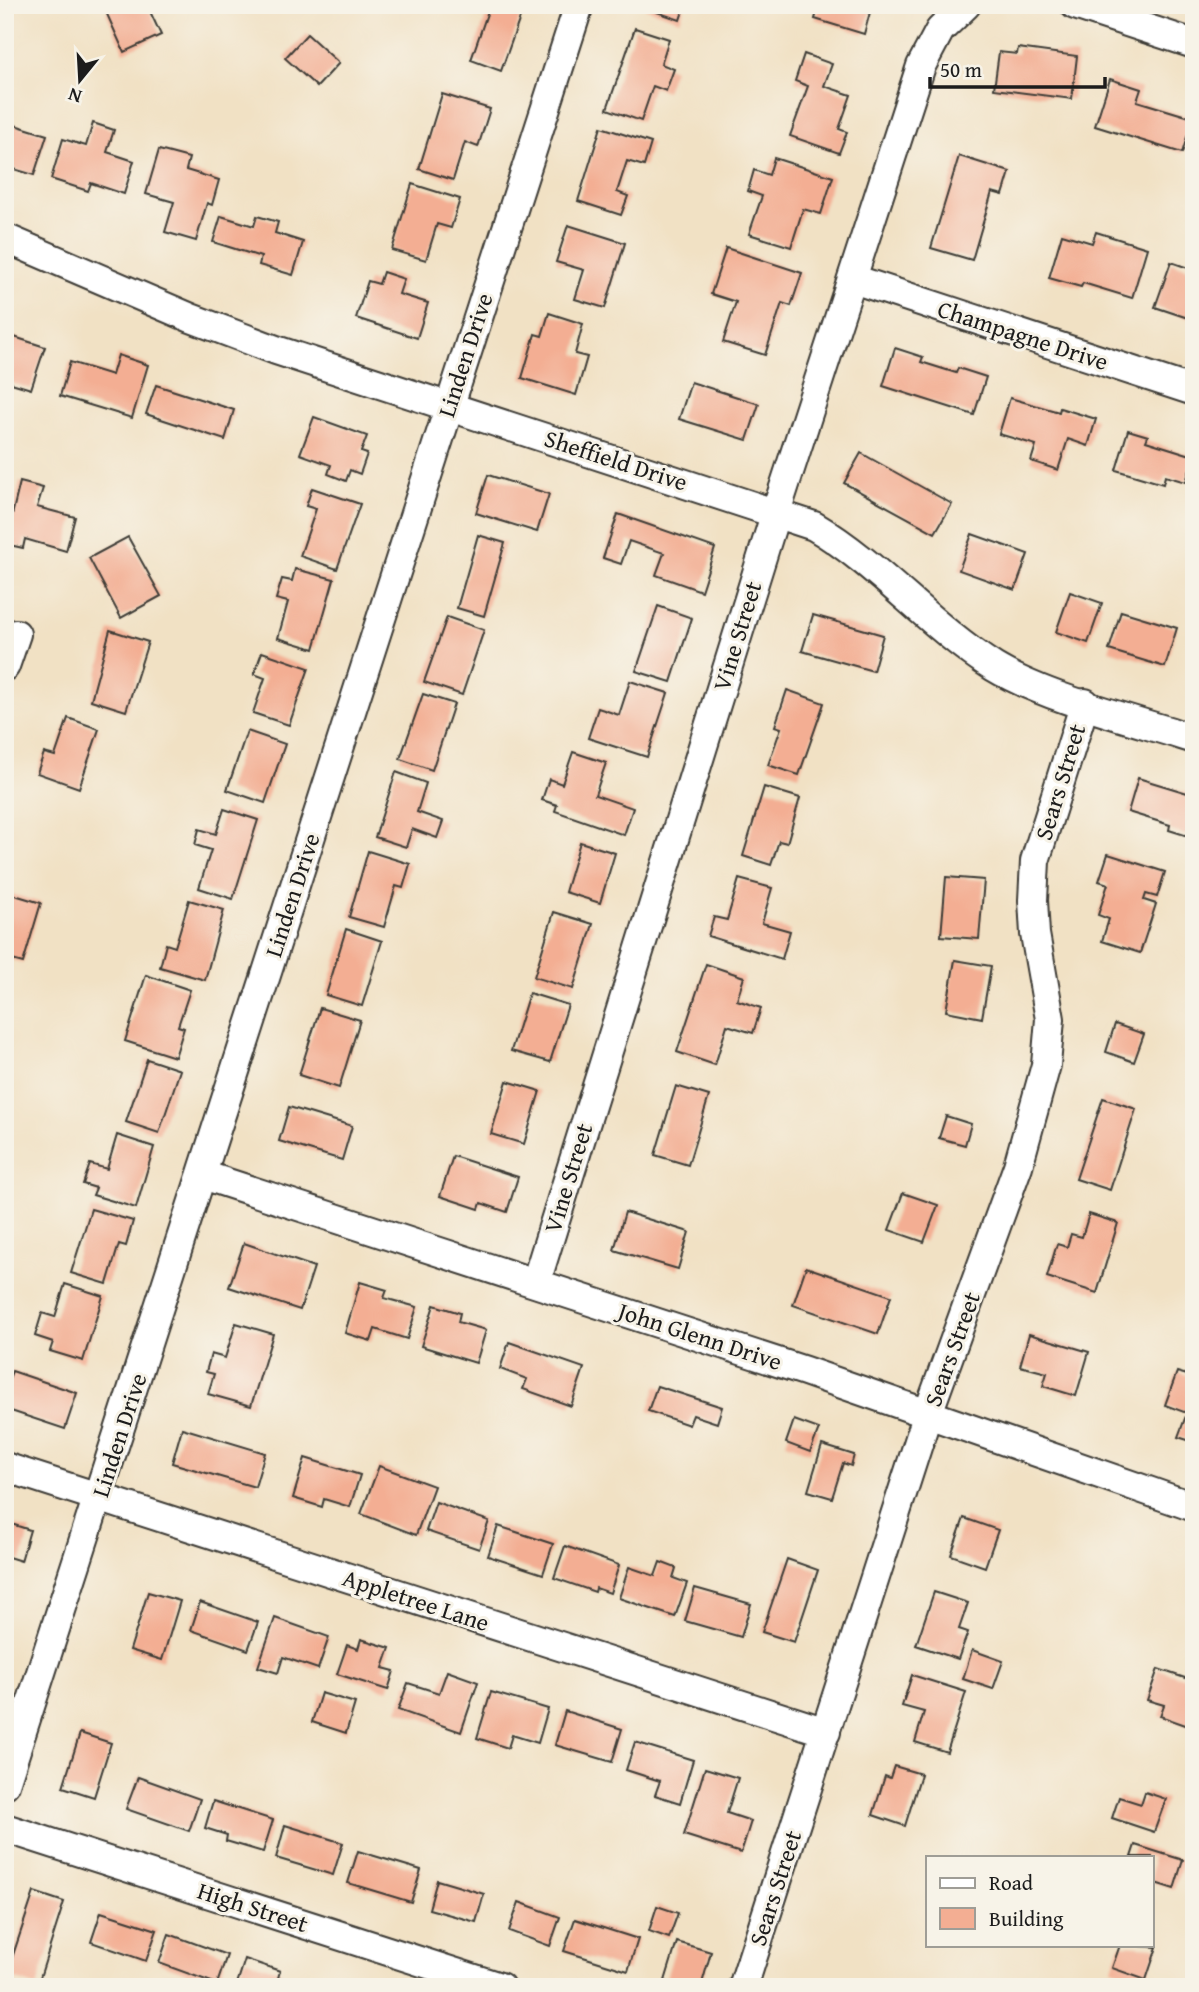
<svg xmlns="http://www.w3.org/2000/svg" width="1199" height="1992" font-family="'Gentium Book Plus',serif">
	<style>
		.building { fill: #f3ae93 }
		.lines { fill: none; stroke-linecap: round; stroke-linejoin: round }
		.street-casing { stroke: #3c3a35; stroke-width: 32 }
		.street { stroke: #fff; stroke-width: 28 }
		.labels { text-anchor: middle; dominant-baseline: central; stroke-width: 6; stroke-linejoin: round; paint-order: stroke }
		.street-label { font-size: 24px; fill: #1c1c1c; stroke: #f7f3e8 }
	</style>
	<rect width="100%" height="100%" fill="#f7f3e8"/>
	<filter id="ink" filterUnits="userSpaceOnUse"><feTurbulence type="fractalNoise" baseFrequency=".0143" numOctaves="2"/><feDisplacementMap in="SourceGraphic" scale="14" xChannelSelector="R" yChannelSelector="G"/><feConvolveMatrix kernelMatrix="1 2 1 2 8 2 1 2 1" color-interpolation-filters="sRGB"/></filter>
	<filter id="wash" filterUnits="userSpaceOnUse"><feTurbulence type="fractalNoise" baseFrequency=".00686" numOctaves="4" result="noise"/><feDisplacementMap in="SourceGraphic" scale="28" xChannelSelector="R" yChannelSelector="G"/><feGaussianBlur stdDeviation="1.57" result="paint"/><feColorMatrix in="noise" values="0 0 0 0 0 0 0 0 0 0 0 0 0 0 0 0 0 1.4 0 .05"/><feComposite in="paint" operator="in"/></filter>
	<g filter="url(#wash)">
		<rect width="100%" height="100%" fill="#f1e1c4"/>
		<g id="blocks">
			<g class="building">
				<path d="M120 5H147L161 35 124 52 106 12Z"/>
				<path d="M490 5H503L522 12 501 71 471 60Z"/>
				<path d="M646 5H685L680 20 645 8Z"/>
				<path d="M819 5H872L864 34 815 19Z"/>
				<path d="M635 28 669 39 661 64 674 69 666 91 653 86 641 121 607 109Z"/>
				<path d="M307 34 339 63 317 87 285 58Z"/>
				<path d="M1018 48 1077 56 1072 99 994 89 999 52 1017 54Z"/>
				<path d="M804 54 832 64 824 86 851 95 839 129 847 132 839 153 790 136 808 86 795 81Z"/>
				<path d="M1110 79 1141 89 1137 101 1193 118 1182 153 1095 126Z"/>
				<path d="M442 94 490 109 478 147 465 142 453 180 419 169Z"/>
				<path d="M5 122 47 135 34 175 7 167 10 156 5 155Z"/>
				<path d="M93 123 114 130 107 152 134 161 124 194 91 183 88 191 51 179 63 139 86 146Z"/>
				<path d="M601 127 651 143 644 166 627 161 617 192 628 196 621 215 578 201Z"/>
				<path d="M159 150 189 158 186 170 219 180 212 205 207 203 196 241 165 232 174 202 146 194Z"/>
				<path d="M959 156 1010 172 1003 195 992 192 972 260 931 248Z"/>
				<path d="M774 158 833 177 821 214 803 209 791 247 749 234 762 196 748 191 754 170 769 175Z"/>
				<path d="M412 184 460 199 451 228 437 224 426 260 392 250Z"/>
				<path d="M221 216 254 226 257 216 278 222 275 233 303 242 293 275 259 265 261 257 213 242Z"/>
				<path d="M568 225 625 243 605 308 575 299 584 270 556 262Z"/>
				<path d="M1096 232 1147 248 1132 298 1083 283 1081 287 1049 278 1062 234 1092 243Z"/>
				<path d="M726 248 802 273 791 306 782 303 765 355 723 342 736 302 711 294Z"/>
				<path d="M1171 262 1194 270V320L1155 307Z"/>
				<path d="M383 272 404 279 399 294 428 303 417 338 356 318 368 281 379 284Z"/>
				<path d="M549 313 583 324 575 354 587 357 576 395 522 378 535 334 542 336Z"/>
				<path d="M5 334 45 347 31 389 8 382 5 388Z"/>
				<path d="M895 348 923 357 921 362 956 373 958 368 986 377 974 415 883 386Z"/>
				<path d="M118 355 148 365 132 418 60 396 70 362 112 375Z"/>
				<path d="M691 382 759 404 747 440 679 419Z"/>
				<path d="M156 385 234 410 225 440 146 414Z"/>
				<path d="M1010 398 1059 412 1060 408 1096 419 1088 446 1068 439 1058 470 1031 461 1036 445 999 434Z"/>
				<path d="M314 417 367 436 361 452 367 454 360 474 350 470 346 481 328 474 331 465 300 454Z"/>
				<path d="M1128 430 1148 436 1146 441 1194 456 1186 482 1165 476 1163 484 1116 470Z"/>
				<path d="M861 453 952 504 935 533 844 483Z"/>
				<path d="M488 475 549 494 537 532 476 513Z"/>
				<path d="M20 482 43 488 37 507 75 517 66 551 25 539 23 548 5 544Z"/>
				<path d="M312 488 360 504 337 569 300 556 316 509 306 506Z"/>
				<path d="M618 514 715 548 701 591 656 575 664 553 629 541 621 564 603 558Z"/>
				<path d="M972 534 1028 554 1015 590 959 570Z"/>
				<path d="M478 535 505 543 484 616 457 608Z"/>
				<path d="M128 537 161 596 121 618 89 558Z"/>
				<path d="M295 569 334 579 314 649 278 638 288 602 276 599 282 579 292 581Z"/>
				<path d="M1070 592 1102 603 1088 643 1056 632Z"/>
				<path d="M658 606 692 618 671 682 636 671Z"/>
				<path d="M1121 611 1177 628 1165 667 1109 650Z"/>
				<path d="M813 615 883 635 873 671 802 651Z"/>
				<path d="M447 617 484 630 462 695 424 682Z"/>
				<path d="M110 630 148 642 126 711 91 700Z"/>
				<path d="M262 652 309 668 289 725 253 713 265 678 254 674Z"/>
				<path d="M630 681 668 693 647 757 588 738 598 708 619 715Z"/>
				<path d="M787 690 824 703 799 775 768 765 781 728 775 726Z"/>
				<path d="M423 694 454 704 432 770 400 759Z"/>
				<path d="M68 718 99 729 79 788 37 773 44 753 55 756Z"/>
				<path d="M247 731 285 744 265 803 227 790Z"/>
				<path d="M573 752 606 763 595 795 633 808 624 835 555 811 557 805 542 800 549 779 562 784Z"/>
				<path d="M396 772 426 783 417 812 443 821 437 838 412 829 406 847 375 837Z"/>
				<path d="M1138 778 1194 795V838L1169 830 1170 825 1128 812Z"/>
				<path d="M764 787 800 798 787 843 779 841 771 865 743 856Z"/>
				<path d="M224 809 258 820 233 899 199 888 211 850 195 845 199 829 216 834Z"/>
				<path d="M580 842 615 853 600 903 565 892Z"/>
				<path d="M368 851 410 864 403 888 396 886 384 927 349 917Z"/>
				<path d="M1108 854 1165 872 1157 897 1146 894 1144 900 1156 904 1140 953 1102 941 1109 919 1098 915 1108 884 1099 881Z"/>
				<path d="M946 877 984 880 979 939 941 936Z"/>
				<path d="M739 879 772 888 762 923 790 931 782 959 708 936 714 917 727 920Z"/>
				<path d="M8 893 41 903 23 963 5 958Z"/>
				<path d="M189 900 224 910 205 980 160 967 166 944 175 947Z"/>
				<path d="M554 912 593 924 573 989 534 977Z"/>
				<path d="M346 929 382 941 362 1006 326 995Z"/>
				<path d="M955 960 991 966 982 1018 946 1011Z"/>
				<path d="M706 964 744 977 737 1000 761 1008 753 1033 727 1025 715 1065 677 1052Z"/>
				<path d="M146 975 190 990 178 1026 184 1028 175 1057 125 1041Z"/>
				<path d="M529 993 568 1005 550 1062 511 1051Z"/>
				<path d="M320 1008 360 1020 339 1088 299 1075Z"/>
				<path d="M1115 1024 1144 1034 1134 1062 1106 1052Z"/>
				<path d="M147 1059 180 1070 159 1133 126 1122Z"/>
				<path d="M507 1081 540 1091 524 1144 491 1134Z"/>
				<path d="M676 1086 709 1096 688 1165 655 1155Z"/>
				<path d="M1103 1098 1136 1109 1110 1190 1076 1179Z"/>
				<path d="M289 1107 352 1126 342 1160 279 1141Z"/>
				<path d="M946 1116 971 1124 965 1145 939 1138Z"/>
				<path d="M117 1135 154 1147 136 1208 93 1195 96 1188 83 1184 90 1164 107 1169Z"/>
				<path d="M453 1156 518 1177 507 1212 481 1203 479 1209 440 1196Z"/>
				<path d="M903 1193 938 1205 924 1242 889 1230Z"/>
				<path d="M91 1209 133 1221 126 1246 119 1244 107 1284 71 1273Z"/>
				<path d="M625 1212 689 1232 678 1269 614 1250Z"/>
				<path d="M1089 1214 1118 1223 1097 1293 1047 1277 1057 1244 1067 1247 1071 1234 1082 1237Z"/>
				<path d="M244 1243 314 1267 300 1310 229 1287Z"/>
				<path d="M806 1267 891 1296 878 1334 793 1305Z"/>
				<path d="M360 1282 387 1290 384 1298 417 1307 407 1339 375 1329 371 1341 345 1333Z"/>
				<path d="M65 1284 103 1296 83 1361 50 1351 53 1342 35 1336 42 1313 55 1317Z"/>
				<path d="M434 1305 460 1313 458 1322 486 1330 476 1363 421 1346Z"/>
				<path d="M236 1323 273 1334 251 1406 208 1394 214 1374 206 1372 211 1354 225 1358Z"/>
				<path d="M1029 1334 1089 1352 1076 1396 1043 1386 1047 1373 1020 1366Z"/>
				<path d="M509 1342 584 1368 571 1406 523 1389 527 1379 500 1369Z"/>
				<path d="M12 1371 77 1393 65 1429 5 1409V1389Z"/>
				<path d="M1177 1372 1194 1377V1442L1178 1437 1187 1413 1165 1405Z"/>
				<path d="M657 1386 722 1407 717 1423 693 1415 689 1425 648 1411Z"/>
				<path d="M794 1420 819 1429 810 1452 786 1443Z"/>
				<path d="M182 1428 265 1453 255 1487 172 1463Z"/>
				<path d="M822 1445 854 1455 851 1466 843 1463 832 1498 808 1491Z"/>
				<path d="M305 1458 360 1475 350 1507 324 1499 322 1507 293 1498Z"/>
				<path d="M379 1466 434 1486 416 1535 361 1514Z"/>
				<path d="M436 1502 489 1521 479 1549 426 1531Z"/>
				<path d="M964 1518 998 1530 985 1567 951 1555Z"/>
				<path d="M5 1522 30 1530 21 1561 5 1556Z"/>
				<path d="M498 1526 553 1544 543 1574 488 1556Z"/>
				<path d="M565 1546 619 1565 610 1593 596 1588 595 1592 554 1578Z"/>
				<path d="M787 1559 818 1570 794 1642 762 1632Z"/>
				<path d="M660 1562 676 1568 673 1578 687 1583 675 1617 619 1598 629 1567 655 1576Z"/>
				<path d="M695 1588 751 1604 741 1637 685 1621Z"/>
				<path d="M148 1592 180 1601 162 1660 130 1650Z"/>
				<path d="M934 1592 968 1603 959 1629 968 1632 958 1659 916 1645Z"/>
				<path d="M200 1602 258 1622 248 1650 191 1630Z"/>
				<path d="M275 1618 329 1637 318 1669 283 1657 278 1673 258 1667Z"/>
				<path d="M361 1639 390 1648 383 1668 394 1671 388 1690 337 1674 347 1645 358 1649Z"/>
				<path d="M972 1650 1003 1661 993 1689 963 1679Z"/>
				<path d="M1158 1669 1194 1681V1728L1160 1716 1164 1705 1147 1700Z"/>
				<path d="M447 1671 478 1682 461 1732 398 1710 408 1683 439 1693Z"/>
				<path d="M912 1675 966 1692 947 1752 915 1742 924 1712 902 1706Z"/>
				<path d="M491 1692 548 1709 538 1743 512 1735 508 1748 477 1738Z"/>
				<path d="M321 1693 355 1703 346 1733 312 1722Z"/>
				<path d="M565 1711 622 1729 612 1762 555 1745Z"/>
				<path d="M80 1733 111 1743 94 1797 63 1787Z"/>
				<path d="M635 1742 693 1760 680 1803 655 1795 660 1781 626 1770Z"/>
				<path d="M894 1766 921 1774 905 1826 873 1815 885 1776 890 1778Z"/>
				<path d="M705 1768 738 1778 727 1813 751 1821 741 1853 684 1835Z"/>
				<path d="M138 1777 200 1799 189 1831 126 1809Z"/>
				<path d="M1145 1792 1166 1799 1154 1832 1112 1818 1119 1797 1141 1804Z"/>
				<path d="M213 1801 273 1820 263 1852 226 1841 227 1835 205 1828Z"/>
				<path d="M285 1825 343 1843 333 1875 276 1858Z"/>
				<path d="M1135 1845 1183 1860 1174 1889 1152 1882V1857H1131Z"/>
				<path d="M358 1851 421 1870 411 1902 348 1883Z"/>
				<path d="M437 1880 484 1894 476 1922 429 1909Z"/>
				<path d="M34 1892 64 1902 37 1987 6 1976Z"/>
				<path d="M519 1902 560 1917 550 1946 509 1931Z"/>
				<path d="M657 1906 678 1913 669 1938 649 1931Z"/>
				<path d="M101 1912 157 1930 146 1961 91 1942Z"/>
				<path d="M575 1919 638 1939 628 1971 564 1951Z"/>
				<path d="M169 1934 227 1955 217 1984 159 1963Z"/>
				<path d="M677 1942 711 1952 701 1987H683L665 1981Z"/>
				<path d="M1120 1945 1157 1947 1146 1980 1112 1968Z"/>
				<path d="M245 1959 280 1971 278 1978 292 1983 291 1987H236Z"/>
			</g>
		</g>
	</g>
	<g filter="url(#ink)">
		<use href="#blocks" fill-opacity="0" stroke="#3c3a35" stroke-width="2"/>
		<g class="lines">
			<defs>
				<g id="street">
					<path d="M1075 5 1194 44"/>
					<path d="M5 238 191 318 276 350 814 526C880 565 929 626 994 667 1045 698 1135 720 1194 739"/>
					<path d="M853 279 1194 391"/>
					<path d="M5 666 16 634"/>
					<path d="M203 1175 805 1371 1194 1507"/>
					<path d="M536 1282 776 512 921 66 940 30 966 5"/>
					<path d="M5 1467 826 1732"/>
					<path d="M5 1784 579 5"/>
					<path d="M5 1828 500 1987"/>
					<path d="M743 1987 928 1413 1018 1166 1046 1065 1050 1019 1035 934 1033 900 1035 861 1085 703"/>
				</g>
			</defs>
			<use href="#street" class="street-casing"/>
			<use href="#street" class="street"/>
		</g>
	</g>
	<g class="labels">
		<g class="street-label">
			<text transform="translate(1023 335) rotate(18)">Champagne Drive</text>
			<text transform="translate(465 355) rotate(-72)">Linden Drive</text>
			<text transform="translate(616 460) rotate(18)">Sheffield Drive</text>
			<text transform="translate(737 636) rotate(-73)">Vine Street</text>
			<text transform="translate(1060 782) rotate(-73)">Sears Street</text>
			<text transform="translate(292 895) rotate(-72)">Linden Drive</text>
			<text transform="translate(568 1178) rotate(-73)">Vine Street</text>
			<text transform="translate(700 1336) rotate(18)">John Glenn Drive</text>
			<text transform="translate(952 1349) rotate(-70)">Sears Street</text>
			<text transform="translate(119 1435) rotate(-72)">Linden Drive</text>
			<text transform="translate(416 1600) rotate(18)">Appletree Lane</text>
			<text transform="translate(775 1888) rotate(-72)">Sears Street</text>
			<text transform="translate(253 1907) rotate(18)">High Street</text>
		</g>
	</g>
	<rect width="1199" height="1992" fill="none" stroke="#f7f3e8" stroke-width="28"/>
	<rect x="926" y="1856" width="228" height="91" fill="#f7f3e8" stroke="#9f9d96" stroke-width="2"/>
	<rect x="940" y="1878" width="35" height="10" fill="#ffffff" stroke="#9f9d96" stroke-width="2"/>
	<text x="989" y="1890" font-size="21" fill="#1c1c1c">Road</text>
	<rect x="940" y="1908" width="35" height="21" fill="#f3ae93" stroke="#9f9d96" stroke-width="2"/>
	<text x="989" y="1926" font-size="21" fill="#1c1c1c">Building</text>
	<g transform="translate(80 80) rotate(198)" stroke="#f7f3e8" stroke-width="5" paint-order="stroke">
	<path d="M0-5L12 26L0 18L-12 26Z" fill="#1c1c1c"/>
	<text y="-10" font-size="19" font-weight="bold" text-anchor="middle" fill="#1c1c1c">N</text>
	</g>
	<path d="M930 77v10h175v-10" fill="none" stroke="#1c1c1c" stroke-width="3.5"/>
	<text x="940" y="77" font-size="21" fill="#1c1c1c" stroke="#f7f3e8" stroke-width="5" paint-order="stroke">50 m</text>
</svg>
